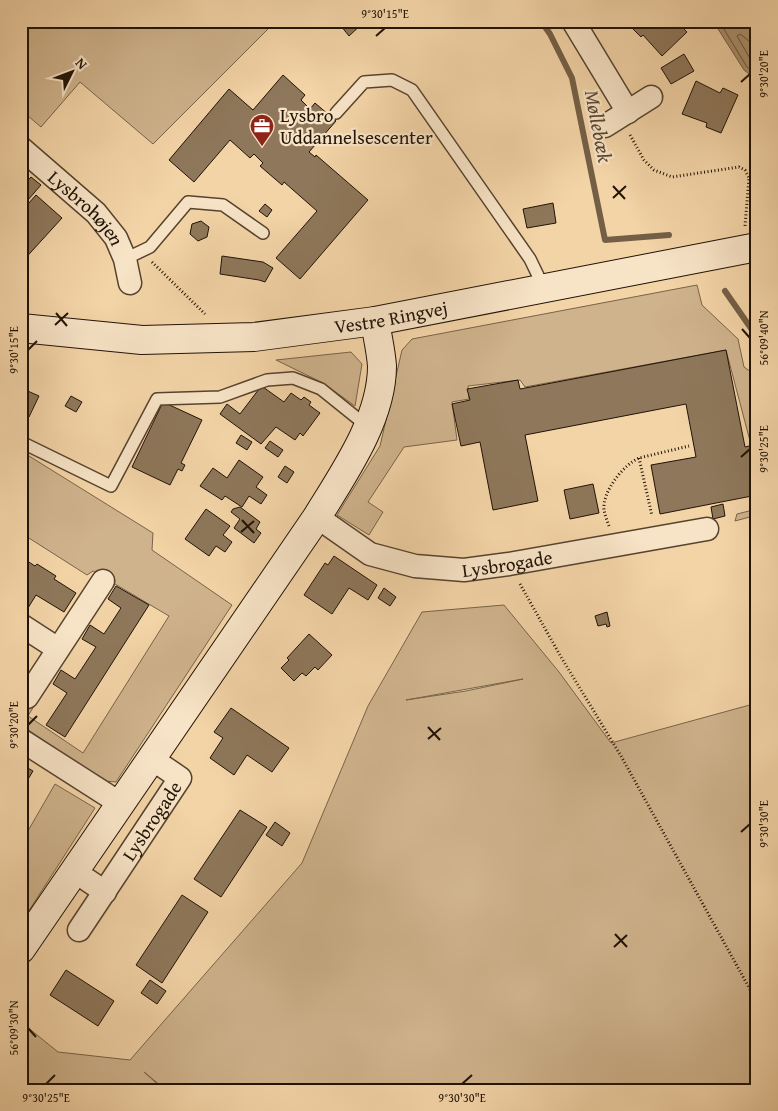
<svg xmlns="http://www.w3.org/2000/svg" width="778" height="1111" font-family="'Gentium Book Plus',serif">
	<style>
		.green { fill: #cfb38c; stroke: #786349; fill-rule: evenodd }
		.water { fill: #ac9270; stroke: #745f46 }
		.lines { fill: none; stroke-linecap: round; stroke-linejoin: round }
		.shore { stroke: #66523b; stroke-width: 1 }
		.stream { stroke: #745f46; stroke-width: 6 }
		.building { fill: #8e775a; stroke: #211306 }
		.lane-casing { stroke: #56432e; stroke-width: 14 }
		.street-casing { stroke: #56432e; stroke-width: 25 }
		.secondary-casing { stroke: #211306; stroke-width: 30 }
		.path { stroke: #211306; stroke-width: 3; stroke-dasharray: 1 2.5; stroke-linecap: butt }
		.lane { stroke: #f7e3c6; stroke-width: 11 }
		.street { stroke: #f7e3c6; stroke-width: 22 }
		.secondary { stroke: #f7e3c6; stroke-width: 28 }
		.ticks { fill: none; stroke: #211306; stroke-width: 2 }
		.labels { text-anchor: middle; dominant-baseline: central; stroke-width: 4.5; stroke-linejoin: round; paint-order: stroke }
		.poi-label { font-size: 19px; fill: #211306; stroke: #f7e3c6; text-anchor: start }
		.street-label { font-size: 19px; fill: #211306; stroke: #f7e3c6 }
		.water-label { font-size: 20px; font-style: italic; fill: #594630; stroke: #f7e3c6 }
		.neatline { fill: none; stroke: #211306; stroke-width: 2 }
		.ticks-label { font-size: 12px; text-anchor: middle; fill: #211306 }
	</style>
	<rect width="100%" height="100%" fill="#f3d4a7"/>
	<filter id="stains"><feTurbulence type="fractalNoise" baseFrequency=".004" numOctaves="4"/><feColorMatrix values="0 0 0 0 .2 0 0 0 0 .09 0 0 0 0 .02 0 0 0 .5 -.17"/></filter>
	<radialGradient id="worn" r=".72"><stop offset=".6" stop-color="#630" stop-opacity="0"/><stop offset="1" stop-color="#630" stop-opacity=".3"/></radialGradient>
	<g class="green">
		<path d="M21 21H276L153 144 80 82 41 127 21 110Z"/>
		<path d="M697 285 702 305 738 339 744 367 757 376V445L750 441 726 350 525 387 520 380 468 386 469 399 452 402 457 440 404 447 368 502 383 512 369 535 337 515 380 446 402 350 412 339Z"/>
		<path d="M351 352 362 364 355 406 323 383 276 360Z"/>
		<path d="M21 451 153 533 152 550 232 605 116 782 104 781 21 725V696L34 706 28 716 83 753 169 616 93 571 87 575 21 533Z"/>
		<path d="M757 509V515L735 521 737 514Z"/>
		<path d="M504 605 559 672 611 743 757 703V1090H166L144 1072 164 1090H21V1022L58 1052 130 1060 302 863 368 706 422 612ZM523 679 466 691 406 700Z"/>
		<path d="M55 784 95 808 21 923V843Z"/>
	</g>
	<path class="water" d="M713 21H742L757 32V80L744 70Z"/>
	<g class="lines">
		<g class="shore">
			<path d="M719 21 747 67 757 75"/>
			<path d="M757 43 749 41 740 34 737 36 752 62 757 67"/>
		</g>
		<g class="stream">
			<path d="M541 21 550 34 572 78 605 240 669 235"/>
			<path d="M725 291 757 337"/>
		</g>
	</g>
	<g class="building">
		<path d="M346 21H363L364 22 349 36 341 26Z"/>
		<path d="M635 21H676L687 32 662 56 643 35 641 37 630 26Z"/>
		<path d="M684 54 694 71 671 84 661 68Z"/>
		<path d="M283 75 305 95 301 100 310 109 315 103 336 121 309 152 315 157 316 155 368 200 300 279 276 258 317 211 284 182 282 185 260 166 263 163 254 154 250 158 230 140 194 182 169 160 229 89 253 110Z"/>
		<path d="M696 81 720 93 723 88 738 95 721 133 706 127 707 123 682 114Z"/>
		<path d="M31 177 41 185 27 201 21 196V188Z"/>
		<path d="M36 195 62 218 21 263V212Z"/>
		<path d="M553 203 556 223 527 228 523 209Z"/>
		<path d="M265 204 272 210 267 217 259 211Z"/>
		<path d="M201 221 209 227 207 237 198 241 190 234 192 224Z"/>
		<path d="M222 256 263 262 273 268 265 282 259 280 220 274Z"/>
		<path d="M726 350 745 447 753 445 757 468V495L660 514 651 465 696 457 686 404 525 435 538 501 493 510 480 442 461 446 452 404 470 400 467 389 518 380 520 389Z"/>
		<path d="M263 387 284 402 291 393 301 400 304 397 311 402 309 405 320 413 303 436 300 433 295 440 276 427 261 444 220 414 227 404 240 414 259 389Z"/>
		<path d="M21 388 39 396 29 417 21 413Z"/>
		<path d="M71 396 82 402 76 412 65 406Z"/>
		<path d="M163 402 202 420 181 463 185 465 182 471 178 469 170 485 132 467Z"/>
		<path d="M241 435 252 442 247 450 236 443Z"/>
		<path d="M270 441 283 450 278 457 265 448Z"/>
		<path d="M239 460 263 477 256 487 267 495 261 504 249 496 242 507 225 496 222 500 200 486 213 468 227 478Z"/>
		<path d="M285 466 294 472 287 483 278 477Z"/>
		<path d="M593 484 599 513 570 519 564 490Z"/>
		<path d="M723 504 725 516 713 519 711 507Z"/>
		<path d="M240 507 260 522 256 529 261 533 254 543 234 528 240 519 231 512 233 509Z"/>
		<path d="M206 509 230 526 223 535 232 542 225 552 216 546 209 556 185 539Z"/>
		<path d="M334 556 377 585 368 600 349 588 332 614 304 595 325 563 328 565Z"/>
		<path d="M21 557 35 566 37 564 56 576 54 579 76 593 64 612 36 595 28 608 21 604V588L23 586 21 585Z"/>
		<path d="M116 586 149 605 65 737 46 725 67 693 53 684 61 670 75 679 96 647 82 639 90 625 104 634 121 608 108 599Z"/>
		<path d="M384 588 396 597 390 606 378 598Z"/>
		<path d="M607 612 610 626 607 627 606 624 598 626 595 616Z"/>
		<path d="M309 634 332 655 318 670 315 667 306 676 302 673 294 681 281 668 289 660 287 658Z"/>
		<path d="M231 708 289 748 272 772 247 755 234 775 210 758 223 738 214 732Z"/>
		<path d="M21 764 33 771 21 791Z"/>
		<path d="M240 810 267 827 221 897 194 879Z"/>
		<path d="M275 822 290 833 282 846 266 835Z"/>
		<path d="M182 895 208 912 162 983 136 965Z"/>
		<path d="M66 970 114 1001 98 1026 50 995Z"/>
		<path d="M150 980 166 991 157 1004 141 993Z"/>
	</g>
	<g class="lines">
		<defs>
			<g id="lane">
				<path d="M336 113 364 82 392 80 412 90 530 259 544 288"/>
				<path d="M125 259 150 247 188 202 223 205 263 233"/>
				<path d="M21 442 111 486 157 399 220 397 267 380 293 378 321 389 367 426"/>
			</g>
			<g id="street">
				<path d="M573 21 628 112"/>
				<path d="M605 126 651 97"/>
				<path id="s1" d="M21 148 96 213 116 238 125 259 130 283"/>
				<path id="s2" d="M317 517 370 554 415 566 464 570 509 564 707 529"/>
				<path d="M21 625 58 649"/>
				<path d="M27 697 103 581"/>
				<path d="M21 740 121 804"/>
				<path d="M74 871 105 892"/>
				<path id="s3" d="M79 930 180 778 152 759"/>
			</g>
			<g id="secondary">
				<path id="s4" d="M21 328 142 340 254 337 375 321 757 247"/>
				<path d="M21 949 317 517C344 473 382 419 382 366 381 351 377 335 375 321"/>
			</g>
		</defs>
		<use href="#lane" class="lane-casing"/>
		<use href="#street" class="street-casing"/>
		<use href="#secondary" class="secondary-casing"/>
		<g class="path">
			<path d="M630 135 644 160 654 170 672 177 739 167 745 170 749 178 745 226"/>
			<path d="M152 262 205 314"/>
			<path d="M639 458 652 516"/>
			<path d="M609 526C607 521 605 515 604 510 602 492 623 465 639 458L689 446"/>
			<path d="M520 584 561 657 621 756 757 1002"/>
		</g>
		<use href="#lane" class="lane"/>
		<use href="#street" class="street"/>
		<use href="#secondary" class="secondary"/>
	</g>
	<path class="ticks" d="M376 36 385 28M741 82 750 74M613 186 625 199M613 198 626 186M56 313 67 326M55 325 68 313M742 329 750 338M28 350 37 341M741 457 750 449M242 520 254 533M241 532 254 521M28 725 37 716M428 727 440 740M428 739 441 728M741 832 750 824M615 934 627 947M614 947 627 935M28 1028 36 1037M46 1084 55 1075M462 1084 472 1075"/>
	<defs>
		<symbol id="office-pin" viewBox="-11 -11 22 30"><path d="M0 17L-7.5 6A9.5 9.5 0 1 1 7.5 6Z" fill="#8f2418" stroke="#f7e3c6"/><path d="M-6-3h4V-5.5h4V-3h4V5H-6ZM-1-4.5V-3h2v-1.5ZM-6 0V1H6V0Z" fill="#fff"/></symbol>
	</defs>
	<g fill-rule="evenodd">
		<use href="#office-pin" x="248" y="112" width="28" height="38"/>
	</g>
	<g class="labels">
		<g class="poi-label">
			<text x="280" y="115">Lysbro<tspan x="280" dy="22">Uddannelsescenter</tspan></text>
		</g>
		<g class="street-label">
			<text stroke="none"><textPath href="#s1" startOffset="89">Lysbrohøjen</textPath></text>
			<text stroke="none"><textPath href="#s4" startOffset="372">Vestre Ringvej</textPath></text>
			<text stroke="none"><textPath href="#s2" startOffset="204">Lysbrogade</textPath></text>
			<text stroke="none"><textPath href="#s3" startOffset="131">Lysbrogade</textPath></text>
		</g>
		<g class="water-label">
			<text transform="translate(599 126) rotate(79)">Møllebæk</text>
		</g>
	</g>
	<rect width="778" height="1111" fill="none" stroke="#f3d4a7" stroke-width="55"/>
	<g transform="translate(72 72) rotate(48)" stroke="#f7e3c6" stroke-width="4" paint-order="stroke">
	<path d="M0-4L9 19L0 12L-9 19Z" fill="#211306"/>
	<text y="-8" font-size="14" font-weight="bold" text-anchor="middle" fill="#211306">N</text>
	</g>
	<rect x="28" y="28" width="722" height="1056" class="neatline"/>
	<g class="ticks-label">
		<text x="385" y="18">9°30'15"E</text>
		<text transform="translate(764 74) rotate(-90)" y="4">9°30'20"E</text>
		<text transform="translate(764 338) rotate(-90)" y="4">56°09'40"N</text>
		<text transform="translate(14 350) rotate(-90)" y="4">9°30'15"E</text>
		<text transform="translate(764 449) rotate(-90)" y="4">9°30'25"E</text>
		<text transform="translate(14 725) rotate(-90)" y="4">9°30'20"E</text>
		<text transform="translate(764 824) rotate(-90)" y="4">9°30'30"E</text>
		<text transform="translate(14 1028) rotate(-90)" y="4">56°09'30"N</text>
		<text x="46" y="1102">9°30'25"E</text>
		<text x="462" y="1102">9°30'30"E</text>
	</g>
	<rect width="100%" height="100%" filter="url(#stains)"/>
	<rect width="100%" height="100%" fill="url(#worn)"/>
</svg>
